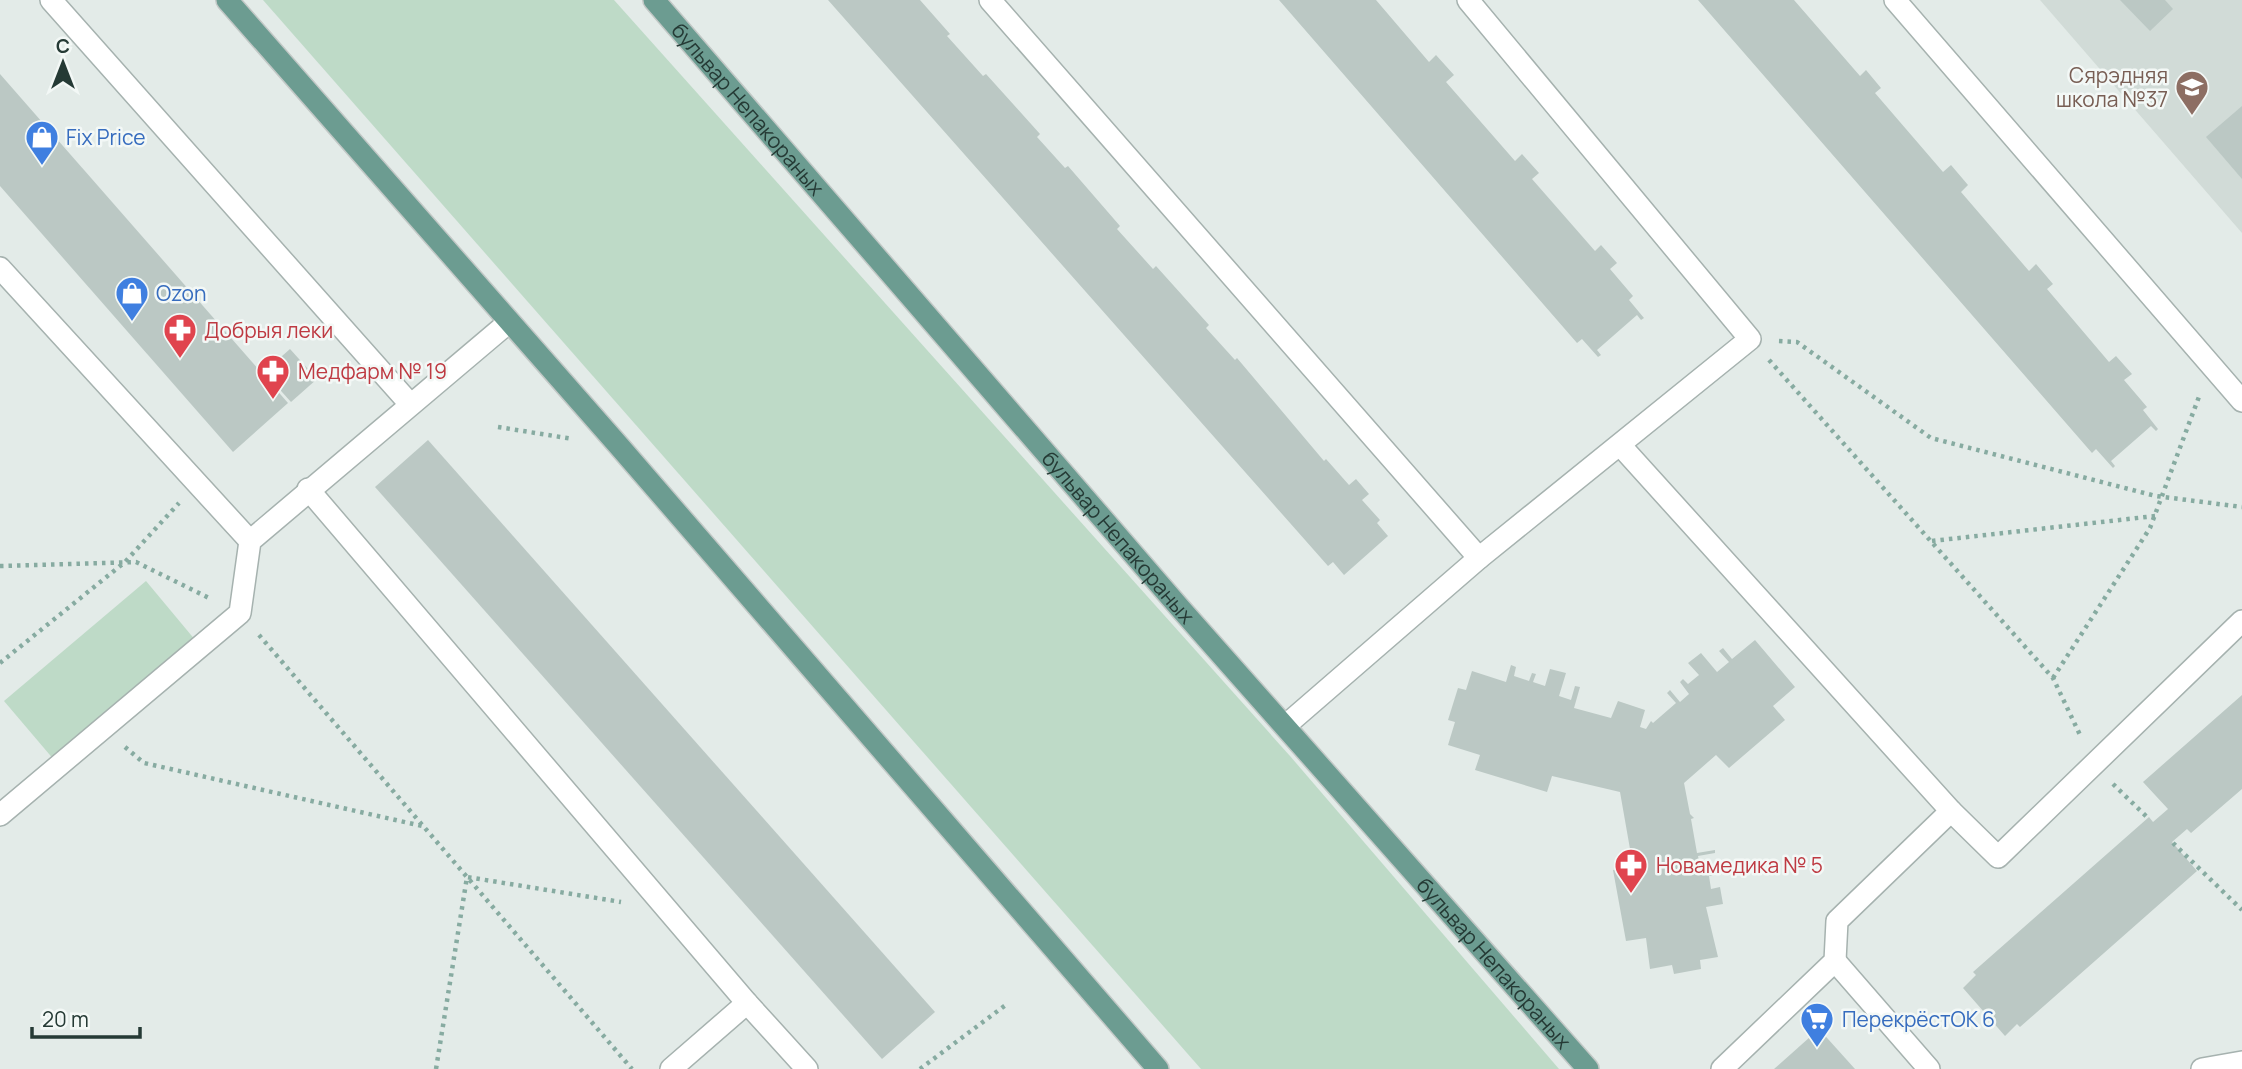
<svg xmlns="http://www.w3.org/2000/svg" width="2242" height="1069" font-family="Manrope,sans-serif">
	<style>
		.built { fill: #d1dbd7 }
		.green { fill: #bedac7 }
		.building { fill: #bbc8c4 }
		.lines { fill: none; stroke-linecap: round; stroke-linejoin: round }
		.minor-casing { stroke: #a6b2af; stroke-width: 24 }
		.major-casing { stroke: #c2c8c6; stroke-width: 24 }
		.path { stroke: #87aba1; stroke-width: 4.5; stroke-dasharray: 3.5 5; stroke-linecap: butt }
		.minor { stroke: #fff; stroke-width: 21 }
		.major { stroke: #6c9c91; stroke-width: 21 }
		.labels { text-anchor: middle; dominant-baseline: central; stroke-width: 5; stroke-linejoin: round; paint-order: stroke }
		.education-label { font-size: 21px; fill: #785e54; stroke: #f3f8f6; text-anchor: end }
		.street-label { font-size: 21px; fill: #253a35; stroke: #f3f8f6 }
		.shop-label { font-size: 21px; fill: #366cbe; stroke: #f3f8f6; text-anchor: start }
		.health-label { font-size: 21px; fill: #be3a42; stroke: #f3f8f6; text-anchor: start }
	</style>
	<rect width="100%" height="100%" fill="#e3ebe8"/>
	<path class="built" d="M2040 0H2242V233Z"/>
	<g class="green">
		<path d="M263 0H614L1290 756 1559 1069H1201Z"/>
		<path d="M146 581 196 641 55 761 4 701Z"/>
	</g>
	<g class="building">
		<path d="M828 0H920L950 34 947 36 983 76 986 74 1040 134 1037 137 1065 168 1068 166 1120 226 1117 229 1153 269 1156 266 1209 325 1206 328 1235 360 1237 358 1324 461 1326 459 1349 485 1356 479 1369 494 1362 500 1380 520 1377 523 1388 536 1344 575 1333 562 1328 566Z"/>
		<path d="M1279 0H1376L1429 62 1436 55 1454 75 1446 82 1515 161 1522 154 1539 173 1532 179 1595 251 1601 245 1617 263 1610 269 1633 296 1629 300 1644 318 1641 320 1637 315 1597 350 1601 355 1598 357 1582 339 1577 343Z"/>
		<path d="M1698 0H1794L1860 76 1866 70 1881 88 1875 93 1943 172 1951 165 1968 185 1961 192 2029 271 2036 264 2053 284 2047 289 2109 362 2116 356 2132 374 2124 380 2147 407 2143 410 2158 429 2156 431 2151 426 2111 461 2115 466 2113 468 2096 449 2092 453Z"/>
		<path d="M2120 0H2165L2173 9 2150 31Z"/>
		<path d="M0 74 288 403 233 452 0 186Z"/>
		<path d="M2242 106V179L2206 137Z"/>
		<path d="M290 349 317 379 291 402 264 372Z"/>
		<path d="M428 440 935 1012 882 1059 375 487Z"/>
		<path d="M1755 640 1795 687 1773 706 1785 720 1729 768 1716 755 1684 783 1690 814 1694 818 1691 819 1697 853 1715 850V853L1698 856 1701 871 1718 869 1719 874 1709 876 1711 889 1720 887 1723 904 1706 907 1718 957 1700 960 1701 969 1674 974 1672 965 1650 969 1646 938 1626 941 1613 870 1633 866 1620 792 1552 776 1547 792 1475 770 1480 755 1448 745 1455 722 1448 720 1458 688 1466 690 1472 671 1506 682 1511 665 1516 667 1514 676 1529 681 1532 673 1536 674 1533 682 1545 686 1550 669 1566 673 1559 696 1571 700 1575 686 1580 687 1574 708 1611 718 1618 701 1645 710 1640 727 1646 729 1651 721 1653 723 1676 703 1667 693 1670 690 1680 702 1689 694 1680 682 1683 679 1688 684 1699 675 1688 663 1701 653 1717 672 1729 662 1719 651 1723 648 1732 659Z"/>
		<path d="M2242 695V789L2191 833 2187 829 2172 842 2197 871 2020 1027 2017 1024 2005 1036 1963 988 1976 975 1973 972 2149 817 2153 822 2168 809 2143 782Z"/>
		<path d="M1819 1029 1855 1069H1774Z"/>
	</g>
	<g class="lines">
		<defs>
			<g id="minor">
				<path d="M51 0 410 404"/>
				<path d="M990 0 1479 558"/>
				<path d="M1895 0 2242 401"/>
				<path d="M0 268 250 541"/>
				<path d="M1620 445 1951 811"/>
				<path d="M308 489 747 1003 807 1069"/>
				<path d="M1285 726 1479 558 1750 339 1468 0"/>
				<path d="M0 815 240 613 250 541 509 322"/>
				<path d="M1835 961 1929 1069"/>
				<path d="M671 1069 747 1003"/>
				<path d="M1722 1069 1835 961 1837 921 1951 811 1998 857 2242 621"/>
				<path d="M2202 1069 2242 1062"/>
			</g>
			<g id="major">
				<path d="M227 0 619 446 1158 1069"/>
				<path id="s1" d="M654 0 1179 607 1588 1069"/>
			</g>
		</defs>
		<use href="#minor" class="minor-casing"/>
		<use href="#major" class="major-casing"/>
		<g class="path">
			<path d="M1779 341 1797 342 1931 438 2156 496 2242 507"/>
			<path d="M1769 360 2053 678 2081 737"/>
			<path d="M498 427 573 439"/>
			<path d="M1932 541 2155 516"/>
			<path d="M0 566 136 562 211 599"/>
			<path d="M259 635 632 1069"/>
			<path d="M0 663 125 562 179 503"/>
			<path d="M2053 678 2150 528 2200 394"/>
			<path d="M125 747 144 763 422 826"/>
			<path d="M2113 784 2148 818"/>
			<path d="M2173 843 2242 910"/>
			<path d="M436 1069 467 877 621 902"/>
			<path d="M920 1069 1007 1004"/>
		</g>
		<use href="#minor" class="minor"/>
		<use href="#major" class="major"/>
	</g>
	<defs>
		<symbol id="school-pin" viewBox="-11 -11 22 30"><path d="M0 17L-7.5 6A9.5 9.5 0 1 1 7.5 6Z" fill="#8d6e63" stroke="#f3f8f6"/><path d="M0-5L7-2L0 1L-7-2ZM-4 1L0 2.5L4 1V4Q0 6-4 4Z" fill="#fff"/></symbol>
		<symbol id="shop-pin" viewBox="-11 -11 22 30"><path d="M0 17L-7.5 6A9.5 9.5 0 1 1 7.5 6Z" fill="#3f7fe0" stroke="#f3f8f6"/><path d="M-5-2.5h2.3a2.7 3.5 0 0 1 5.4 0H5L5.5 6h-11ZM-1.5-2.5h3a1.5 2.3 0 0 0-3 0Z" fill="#fff"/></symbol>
		<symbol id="pharmacy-pin" viewBox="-11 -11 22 30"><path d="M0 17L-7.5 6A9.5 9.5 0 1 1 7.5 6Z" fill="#e0444e" stroke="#f3f8f6"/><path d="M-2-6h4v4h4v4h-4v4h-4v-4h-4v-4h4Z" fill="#fff"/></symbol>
		<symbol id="supermarket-pin" viewBox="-11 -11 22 30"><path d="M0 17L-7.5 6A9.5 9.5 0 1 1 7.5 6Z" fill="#3f7fe0" stroke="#f3f8f6"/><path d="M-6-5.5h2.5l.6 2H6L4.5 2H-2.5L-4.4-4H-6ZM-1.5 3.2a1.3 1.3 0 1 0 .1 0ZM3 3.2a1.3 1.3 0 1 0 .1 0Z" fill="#fff"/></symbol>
	</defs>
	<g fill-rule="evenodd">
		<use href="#school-pin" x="2173" y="68" width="38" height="52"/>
		<use href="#shop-pin" x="23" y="118" width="38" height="52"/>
		<use href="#shop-pin" x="113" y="274" width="38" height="52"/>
		<use href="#pharmacy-pin" x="161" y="311" width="38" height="52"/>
		<use href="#pharmacy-pin" x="254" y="352" width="38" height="52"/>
		<use href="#pharmacy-pin" x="1612" y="846" width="38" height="52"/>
		<use href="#supermarket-pin" x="1798" y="1000" width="38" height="52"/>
	</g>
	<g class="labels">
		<g class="education-label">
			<text x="2168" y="75">Сярэдняя<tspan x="2168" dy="24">школа №37</tspan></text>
		</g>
		<g class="street-label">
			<text stroke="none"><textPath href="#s1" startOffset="144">бульвар Непакораных</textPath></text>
			<text stroke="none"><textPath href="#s1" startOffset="710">бульвар Непакораных</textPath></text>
			<text stroke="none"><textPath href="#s1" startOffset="1278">бульвар Непакораных</textPath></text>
		</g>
		<g class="shop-label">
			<text x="66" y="137">Fix Price</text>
			<text x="156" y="293">Ozon</text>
			<text x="1842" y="1019">ПерекрёстОК 6</text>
		</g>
		<g class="health-label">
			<text x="204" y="330">Добрыя леки</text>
			<text x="298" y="371">Медфарм № 19</text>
			<text x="1656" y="865">Новамедика № 5</text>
		</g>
	</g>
	<g transform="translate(63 63)" stroke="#f3f8f6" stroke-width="5" paint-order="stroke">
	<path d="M0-5L12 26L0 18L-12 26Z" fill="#253a35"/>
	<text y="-10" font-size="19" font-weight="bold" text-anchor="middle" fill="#253a35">С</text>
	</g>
	<path d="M32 1027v10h108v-10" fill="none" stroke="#253a35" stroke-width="3.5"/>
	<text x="42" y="1027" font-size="21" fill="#253a35" stroke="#f3f8f6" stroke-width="5" paint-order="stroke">20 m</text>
</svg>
